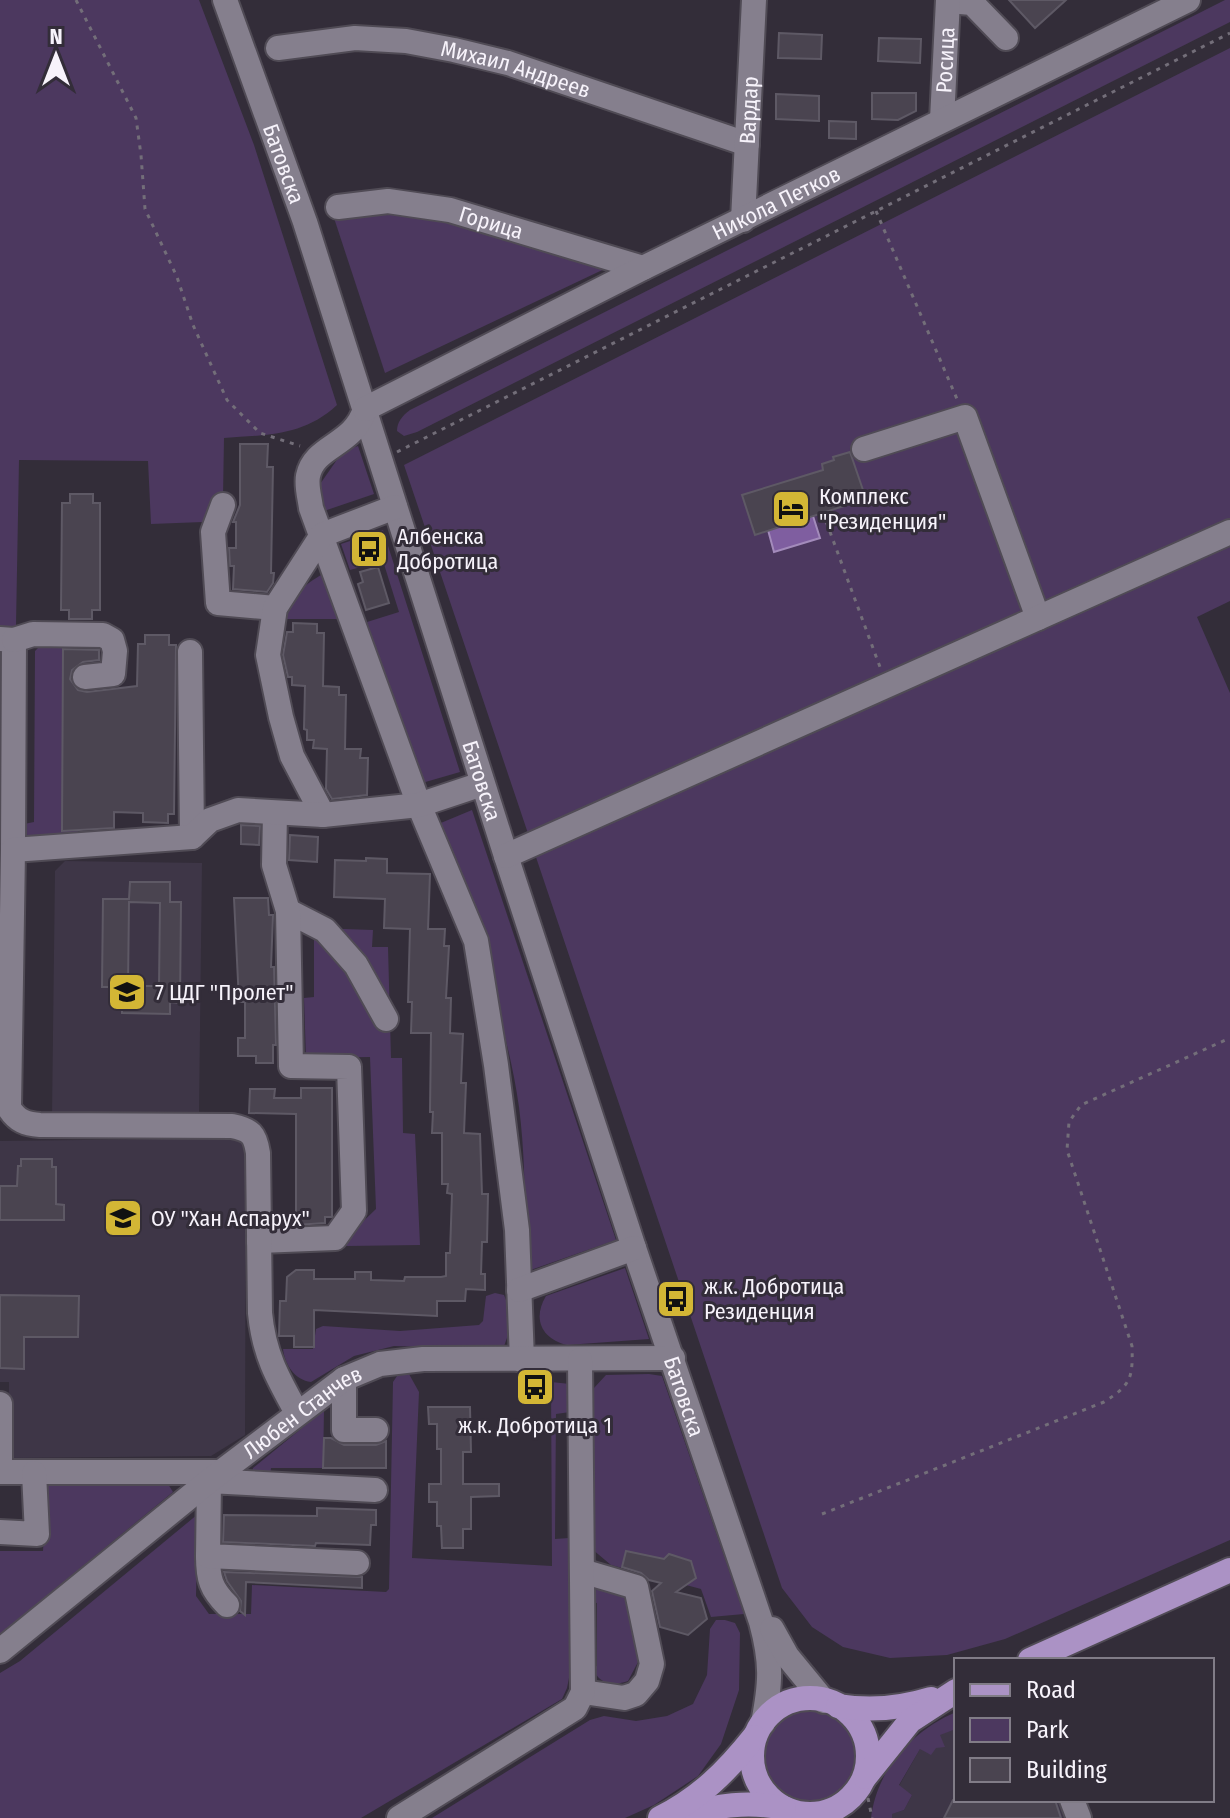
<svg xmlns="http://www.w3.org/2000/svg" width="1230" height="1818" font-family="'Fira Sans Condensed',sans-serif">
	<style>
		.built { fill: #3e3647 }
		.green { fill: #4c385f }
		.water { fill: #7f5ea0; stroke: #a38bbb; stroke-width: 2 }
		.building { fill: #4a4450; stroke: #5e5965; stroke-width: 2; fill-rule: evenodd }
		.lines { fill: none; stroke-linecap: round; stroke-linejoin: round }
		.minor-casing { stroke: #504b55; stroke-width: 28 }
		.major-casing { stroke: #504b55; stroke-width: 28 }
		.path { stroke: #736e79; stroke-width: 3; stroke-dasharray: 4 6; stroke-linecap: butt }
		.minor { stroke: #857f8d; stroke-width: 24 }
		.major { stroke: #ab92c5; stroke-width: 24 }
		.labels { text-anchor: middle; dominant-baseline: central; stroke-width: 6; stroke-linejoin: round; paint-order: stroke }
		.street-label { font-size: 22px; fill: #f7f3fb; stroke: #332d39 }
		.poi-label { font-size: 22px; fill: #f7f3fb; stroke: #332d39; text-anchor: start }
	</style>
	<rect width="100%" height="100%" fill="#332d39"/>
	<g class="built">
		<path d="M65 861 202 863 199 1112 52 1115 55 871Z"/>
		<path d="M246 1138 245 1435 211 1456 9 1458V1382H0V1141Z"/>
		<path d="M956 1729V1800H1082L1088 1818H892L891 1814 904 1810 912 1795 899 1786 920 1749 940 1734Z"/>
	</g>
	<g class="green">
		<path d="M0 0H199L254 145 337 405C304 436 266 435 224 438L223 497 203 522 151 524 148 461 19 460 16 626H0Z"/>
		<path d="M1225 0H1230V22L417 432 404 436 397 431C397 422 402 416 410 410Z"/>
		<path d="M1230 48V601L1197 617 1230 693V1540L1005 1639 947 1655 890 1658 843 1647 812 1627 782 1588 404 465Z"/>
		<path d="M412 212 615 264 385 373 334 218 362 213Z"/>
		<path d="M358 446 374 494 324 511 318 487 343 451Z"/>
		<path d="M383 530 460 772 422 783 367 622 399 612 383 561 350 570 341 544Z"/>
		<path d="M323 574 340 619H285C291 596 303 585 323 574Z"/>
		<path d="M38 648H63L62 831H78L76 840H38L23 833 24 824 34 822 35 651Z"/>
		<path d="M472 810 616 1240 525 1272C525 1217 526 1161 519 1107 505 1010 468 918 436 825Z"/>
		<path d="M314 928 373 930 372 947H388L391 1058H402L403 1133 415 1134 420 1245 346 1246 347 1237 376 1209 370 1057 306 1058 304 998 314 997Z"/>
		<path d="M625 1268 649 1339 567 1345C542 1339 532 1319 546 1296Z"/>
		<path d="M495 1293 504 1295 506 1300 508 1335 503 1349 394 1346 354 1356 311 1382C295 1380 285 1365 283 1349H313L316 1329 323 1326 400 1331 479 1325 483 1321 486 1296Z"/>
		<path d="M409 1374 419 1392 412 1558 552 1566 551 1382 570 1384V1412L556 1414 555 1539 569 1538V1678L567 1688 562 1699 361 1818H0V1673L20 1661 198 1514 196 1596 209 1614H251L252 1585 386 1592 389 1589 393 1382 397 1376Z"/>
		<path d="M649 1374 662 1376 744 1614 711 1617 701 1589 611 1565 592 1549 594 1388 606 1375Z"/>
		<path d="M324 1410 323 1468H271L270 1477 252 1473 253 1468Z"/>
		<path d="M158 1480 168 1484 173 1492 0 1634V1551H43L47 1485Z"/>
		<path d="M600 1587 622 1594 626 1602 638 1662 628 1681C611 1687 599 1684 592 1667L597 1666V1603L589 1602 590 1594Z"/>
		<path d="M716 1620H725L735 1623 740 1633 739 1690 721 1744 698 1776 654 1805 625 1818H432L590 1720 604 1716 636 1721 667 1716 693 1704 707 1675 710 1629Z"/>
		<circle cx="810" cy="1756" r="49"/>
		<path d="M956 1712V1729L940 1735 945 1747 936 1748 931 1755 920 1749 899 1785 912 1795 904 1810 892 1814V1818H871C877 1769 912 1731 956 1712Z"/>
	</g>
	<path class="water" d="M813 516 820 538 774 552 768 530Z"/>
	<g class="building">
		<path d="M1009 0H1066L1035 28Z"/>
		<path d="M779 33 822 35 821 59 778 58Z"/>
		<path d="M879 38 921 39 920 63 878 61Z"/>
		<path d="M872 93H916V111L898 120 872 119Z"/>
		<path d="M776 94 819 96V121L776 119Z"/>
		<path d="M829 121 856 122V139L829 138Z"/>
		<path d="M240 444H268L267 467H273L271 573H274L273 583 267 592 233 589 234 566H230L229 548H236V522H233L240 505Z"/>
		<path d="M850 452 863 490 847 495 850 504 755 535 742 495 823 470 822 464 834 460 833 457Z"/>
		<path d="M70 494H93V503H100V610H92V619H69V610H61L62 503H70Z"/>
		<path d="M378 567 389 603 366 610 358 584 363 582 360 572Z"/>
		<path d="M293 623 317 624V633H324L323 686 339 687V695H346L345 749H361L360 758H368L367 795 332 799 326 789 327 749 313 748 314 740H307V730L304 729 305 686 292 685V677H288L283 655 287 632H293Z"/>
		<path d="M145 635H169V645H176L174 814H168V823L143 822V813L114 812V828L62 831 63 649 99 650V660L83 662 72 670 70 679 78 690 87 692 137 686 138 644H145Z"/>
		<path d="M241 825 260 826 259 845 241 844Z"/>
		<path d="M290 835 318 837 317 862 289 860Z"/>
		<path d="M366 858 387 859V873L430 874 428 929H445L444 946H449L446 998H451L450 1033 463 1034 461 1083H466L464 1133 480 1134 482 1194H488L487 1242H482L481 1274H485V1290L466 1289 465 1301H437V1316L314 1310V1347H294V1336H279L280 1301H286L287 1277 296 1270H314V1279H355V1272H371V1280L404 1281 405 1277H441L446 1276V1253H450L452 1194 447 1193 448 1184H442V1133H432L433 1112H430L431 1033H411L412 1002H408L410 929 384 928 385 899 334 897 335 860 366 861Z"/>
		<path d="M130 882H170V902H181L180 1003 170 1002V1014L122 1013V987H102L103 899H129ZM129 902 160 903 159 986H128Z"/>
		<path d="M234 898H268L269 915H273L271 967H274L276 1045H273V1063H256V1056H238V1038H245V1002H239Z"/>
		<path d="M301 1088H332V1217H325V1223L296 1225V1114L249 1113 250 1089H275L274 1098H301Z"/>
		<path d="M21 1159H52V1167H56V1204L64 1205V1220H0V1186H17L18 1166H21Z"/>
		<path d="M0 1295 79 1296 78 1337H24V1369L0 1368Z"/>
		<path d="M428 1407H470L471 1452H463V1484H499V1496L471 1497V1529H463V1548H442L441 1526H437V1502H429V1484H441V1449H437V1424H429Z"/>
		<path d="M324 1438H331L344 1445H376L386 1441V1468H323Z"/>
		<path d="M317 1508 376 1510V1525H371L370 1545 316 1543 315 1546 223 1542 224 1515 317 1516Z"/>
		<path d="M626 1551 664 1559 669 1554 691 1561 696 1578 676 1592 701 1598 707 1619 688 1635 660 1627 652 1591 661 1583 649 1580 641 1573 622 1567Z"/>
		<path d="M224 1572 362 1577V1588L246 1582 245 1615 240 1611 241 1601 227 1581Z"/>
		<path d="M953 1800H1055L1061 1818H944Z"/>
	</g>
	<g class="lines">
		<defs>
			<g id="minor">
				<path id="s1" d="M225 0 305 222 506 856 634 1248 761 1622C772 1663 771 1682 763 1723"/>
				<path d="M948 1 972 3 1006 38"/>
				<path id="s2" d="M278 48 355 38 406 41 454 50 508 63 747 144"/>
				<path id="s3" d="M942 120 948 0"/>
				<path id="s4" d="M338 207 388 201 450 210 643 268"/>
				<path id="s5" d="M743 220 754 0"/>
				<path d="M365 409C354 446 314 445 308 476 306 486 310 499 311 508L419 805 476 941 496 1065 517 1230 522 1360"/>
				<path id="s6" d="M365 409 643 268 1188 0"/>
				<path d="M864 449 965 417 1038 618"/>
				<path d="M223 505 213 532 218 603 275 608"/>
				<path d="M0 639 14 640 13 850"/>
				<path d="M14 640 33 634 103 635 112 640 115 651 113 674 85 677"/>
				<path d="M190 652 192 837"/>
				<path d="M323 815 292 756 281 717 268 655 275 608 322 535 395 507"/>
				<path d="M506 856 1230 532"/>
				<path d="M288 911 325 930 356 965 386 1019"/>
				<path d="M259 1241 335 1238 354 1211 349 1067 291 1066 288 911 274 865 275 813"/>
				<path d="M519 1290 634 1248"/>
				<path d="M344 1379V1430H376"/>
				<path d="M0 1404V1472"/>
				<path d="M297 1413C277 1377 264 1354 260 1313L258 1153C255 1134 251 1130 232 1126L40 1125C26 1124 17 1121 9 1108L13 850 192 837 210 820 238 810 323 815 419 805 482 784"/>
				<path d="M0 1472H222"/>
				<path d="M0 1532 37 1534 34 1473"/>
				<path d="M208 1556C208 1579 211 1589 227 1605"/>
				<path d="M357 1563 208 1556 209 1481 375 1490"/>
				<path d="M582 1571 636 1587 652 1664 647 1681 636 1694 624 1698 583 1692"/>
				<path d="M772 1629 787 1656 824 1701"/>
				<path id="s7" d="M0 1651 209 1481 344 1379 380 1364 423 1359 673 1358"/>
				<path d="M1072 1800 1079 1818"/>
				<path d="M399 1818 575 1708 583 1692 580 1360"/>
			</g>
			<g id="major">
				<path d="M1030 1660 1230 1570"/>
				<circle cx="810" cy="1756" r="58"/>
				<path d="M838 1706C870 1711 899 1709 931 1699"/>
				<path d="M865 1777 910 1721 956 1691"/>
				<path d="M683 1816C717 1805 748 1801 784 1808"/>
				<path d="M660 1818C700 1798 727 1771 754 1737"/>
			</g>
		</defs>
		<use href="#minor" class="minor-casing"/>
		<use href="#major" class="major-casing"/>
		<g class="path">
			<path d="M76 0 136 118 141 155 145 209 177 277 193 325 227 400 260 433 300 446"/>
			<path d="M876 211 957 399"/>
			<path d="M397 452 1230 33"/>
			<path d="M823 513 880 667"/>
			<path d="M822 1514 1104 1402C1131 1385 1133 1378 1132 1346L1067 1150 1069 1122 1081 1105 1230 1038"/>
			<path d="M868 1798 872 1818"/>
		</g>
		<use href="#minor" class="minor"/>
		<use href="#major" class="major"/>
	</g>
	<defs>
		<symbol id="hotel-square" viewBox="-11 -11 22 22"><rect x="-9" y="-9" width="18" height="18" rx="4" fill="#d3b635" stroke="#332d39"/><path d="M-6-4.5h1.5V1H6V5H4.5V3h-9V5H-6ZM-4 0a1.8 1.8 0 1 1 3.6 0ZM.5 0V-2.5h3Q6-2.5 6 0Z" fill="#111"/></symbol>
		<symbol id="bus-square" viewBox="-11 -11 22 22"><rect x="-9" y="-9" width="18" height="18" rx="4" fill="#d3b635" stroke="#332d39"/><path d="M-5-6H5V4H4V6H2V4H-2V6H-4V4H-5ZM-3.5-4V0h7V-4ZM-3.5 1.2v1.5H-2V1.2ZM2 1.2v1.5H3.5V1.2Z" fill="#111"/></symbol>
		<symbol id="school-square" viewBox="-11 -11 22 22"><rect x="-9" y="-9" width="18" height="18" rx="4" fill="#d3b635" stroke="#332d39"/><path d="M0-5L7-2L0 1L-7-2ZM-4 1L0 2.5L4 1V4Q0 6-4 4Z" fill="#111"/></symbol>
	</defs>
	<g fill-rule="evenodd">
		<use href="#hotel-square" x="769" y="487" width="44" height="44"/>
		<use href="#bus-square" x="347" y="527" width="44" height="44"/>
		<use href="#school-square" x="105" y="970" width="44" height="44"/>
		<use href="#school-square" x="101" y="1196" width="44" height="44"/>
		<use href="#bus-square" x="654" y="1277" width="44" height="44"/>
		<use href="#bus-square" x="513" y="1365" width="44" height="44"/>
	</g>
	<g class="labels">
		<g class="street-label">
			<text stroke="none"><textPath href="#s3" startOffset="60">Росица</textPath></text>
			<text stroke="none"><textPath href="#s2" startOffset="242">Михаил Андреев</textPath></text>
			<text stroke="none"><textPath href="#s5" startOffset="110">Вардар</textPath></text>
			<text stroke="none"><textPath href="#s1" startOffset="174">Батовска</textPath></text>
			<text stroke="none"><textPath href="#s6" startOffset="460">Никола Петков</textPath></text>
			<text stroke="none"><textPath href="#s4" startOffset="156">Горица</textPath></text>
			<text stroke="none"><textPath href="#s1" startOffset="822">Батовска</textPath></text>
			<text stroke="none"><textPath href="#s1" startOffset="1470">Батовска</textPath></text>
			<text stroke="none"><textPath href="#s7" startOffset="386">Любен Станчев</textPath></text>
		</g>
		<g class="poi-label">
			<text x="819" y="496">Комплекс<tspan x="819" dy="25">"Резиденция"</tspan></text>
			<text x="397" y="536">Албенска<tspan x="397" dy="25">Добротица</tspan></text>
			<text x="155" y="992">7 ЦДГ "Пролет"</text>
			<text x="151" y="1218">ОУ "Хан Аспарух"</text>
			<text x="704" y="1286">ж.к. Добротица<tspan x="704" dy="25">Резиденция</tspan></text>
			<text x="535" y="1425" text-anchor="middle">ж.к. Добротица 1</text>
		</g>
	</g>
	<rect x="954" y="1658" width="260" height="144" fill="#332d39" stroke="#817c87" stroke-width="2"/>
	<rect x="970" y="1684" width="40" height="12" fill="#ab92c5" stroke="#817c87" stroke-width="2"/>
	<text x="1026" y="1698" font-size="24" fill="#f7f3fb">Road</text>
	<rect x="970" y="1718" width="40" height="24" fill="#4c385f" stroke="#817c87" stroke-width="2"/>
	<text x="1026" y="1738" font-size="24" fill="#f7f3fb">Park</text>
	<rect x="970" y="1758" width="40" height="24" fill="#4a4450" stroke="#817c87" stroke-width="2"/>
	<text x="1026" y="1778" font-size="24" fill="#f7f3fb">Building</text>
	<g transform="translate(56 56)" stroke="#332d39" stroke-width="6" paint-order="stroke">
	<path d="M0-6L14 30L0 20L-14 30Z" fill="#f7f3fb"/>
	<text y="-12" font-size="22" font-weight="bold" text-anchor="middle" fill="#f7f3fb">N</text>
	</g>
</svg>
